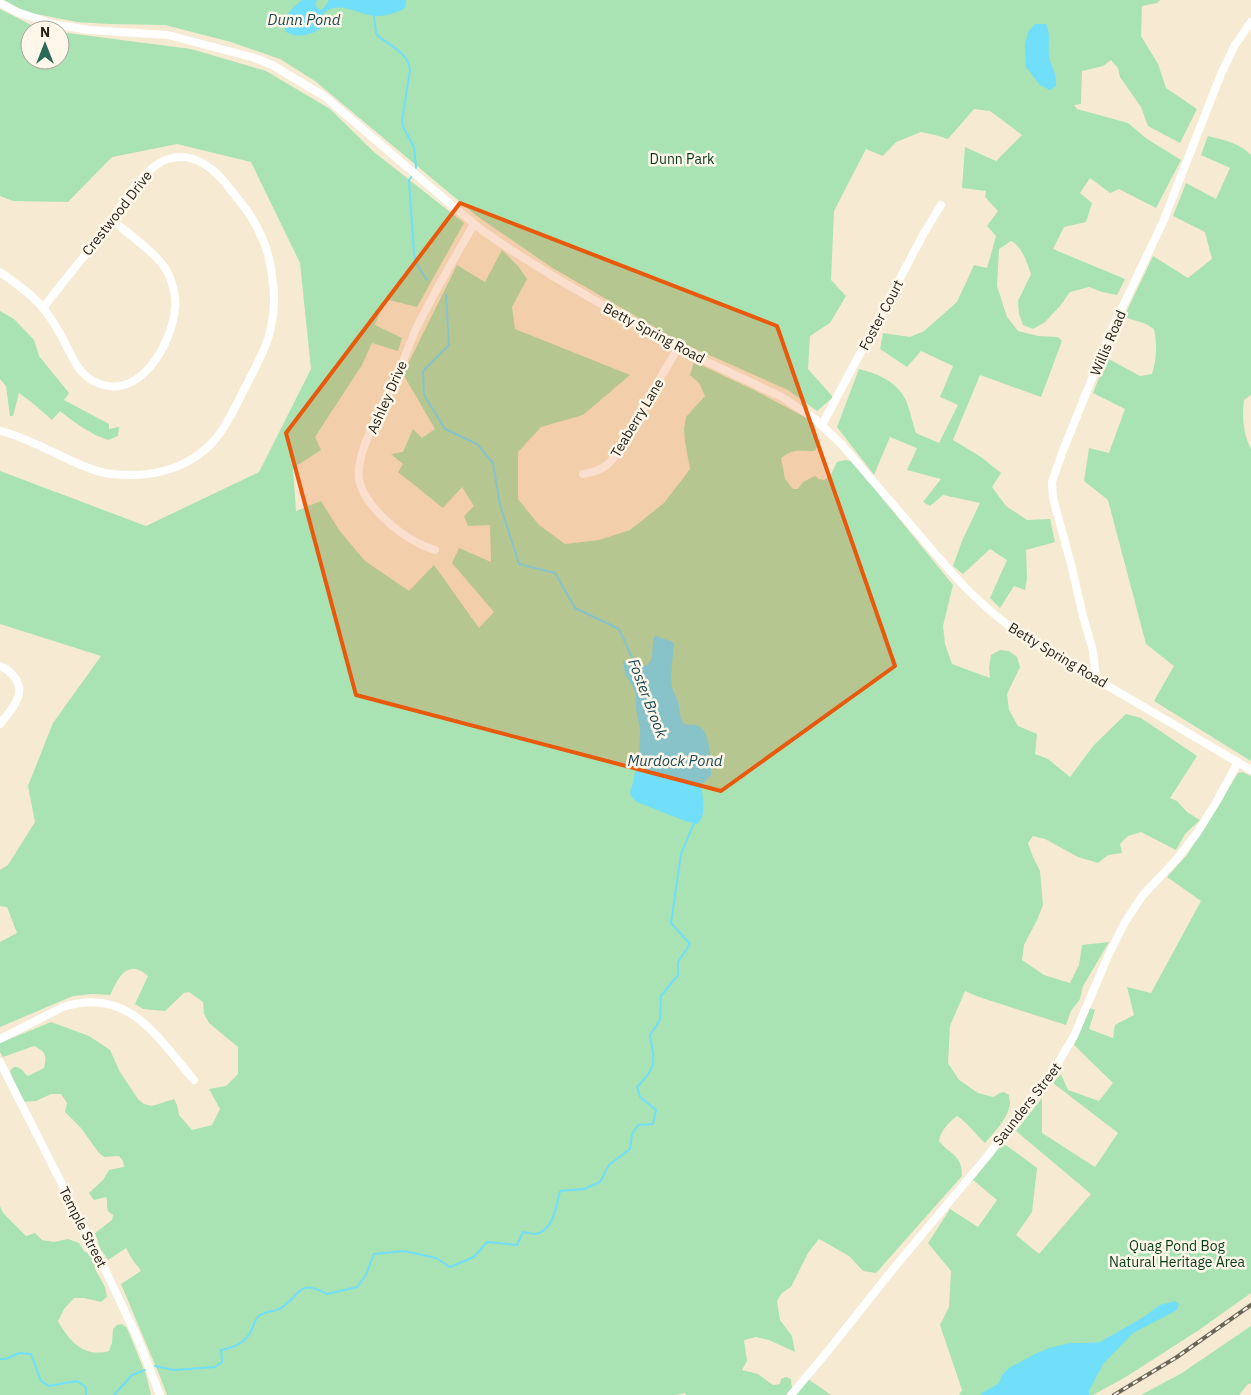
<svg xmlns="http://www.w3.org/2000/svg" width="1251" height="1395" font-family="'IBM Plex Sans',sans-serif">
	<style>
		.green { fill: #a9e2b3 }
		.water { fill: #71defa }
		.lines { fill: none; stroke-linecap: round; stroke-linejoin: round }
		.stream { stroke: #71defa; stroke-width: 2 }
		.minor { stroke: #fff; stroke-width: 8 }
		.rail-casing { stroke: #6b6556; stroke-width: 4 }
		.rail { stroke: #fff8ea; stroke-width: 2; stroke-dasharray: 5.5; stroke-linecap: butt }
		.marked { fill: #e8590c; fill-opacity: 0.2; stroke: #e8590c; stroke-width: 4; stroke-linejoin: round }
		.labels { text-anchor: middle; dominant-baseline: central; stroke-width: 5; stroke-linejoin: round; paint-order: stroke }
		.park-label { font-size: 14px; fill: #043b17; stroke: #fff8ea }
		.street-label { font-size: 14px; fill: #262219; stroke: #fff8ea }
		.water-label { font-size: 15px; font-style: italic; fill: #1a4a56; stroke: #fff8ea }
	</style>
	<rect width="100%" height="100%" fill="#f6ebd2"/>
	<g class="green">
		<path d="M4 0H1160L1157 3 1142 6 1141 36 1158 64 1166 88 1197 109 1180 143 1148 126 1141 107 1120 77 1118 68 1111 60 1103 66 1082 71 1081 104 1074 105 1077 109 1128 123 1147 139 1181 160 1156 208 1119 189 1110 193 1090 178 1080 193 1092 203 1086 222 1064 227 1053 249 1125 279 1117 295 1102 292 1089 287 1070 292 1060 306 1045 322 1033 329 1023 325 1019 314 1018 301 1031 274C1027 263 1022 246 1011 241L999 249 997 286 1007 317 1018 331 1038 336 1058 337 1062 341 1041 397 980 375 953 440 981 457 1001 473 992 487 1006 506 1027 520 1050 519 1055 542 1026 550 1027 579 1025 590 1014 586 1000 608 990 598 1007 560 990 549 963 574 953 566 962 541 980 503 943 495 930 506 923 502 941 479 907 470 917 448 890 437 874 475 837 427 859 369C876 373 893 380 903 395 909 404 912 422 916 433L939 443 958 405 940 397 953 366 921 351 907 367 880 349 883 333 910 337 924 331 957 302 974 265 987 268 996 236 987 226 998 211 985 197 986 191 962 188 965 147 996 161 1022 135 990 111 974 109 948 139 935 135 921 132 896 142 883 156 866 149 834 211 831 280 846 296 830 323 810 336 808 369 833 397 817 411 788 390 682 343 551 267 477 216 315 81 280 59 231 42 165 25 109 24 77 22 26 12Z"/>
		<path d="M0 9 41 30H45H30V60H60V32L191 49 266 71 330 109 374 152 464 223 417 307 385 299 375 325 402 338 398 351 372 343 362 365 315 437 321 450 293 468 296 511 321 501 339 530 365 561 409 591 434 565 479 628 494 612 452 563 459 548 491 562 490 525 468 526 464 516 474 506 462 487 443 508 398 472 403 464 391 454 403 452 413 429 422 438 435 429 403 374 457 265 485 282 502 250 518 266 527 279 512 307 515 329 630 375 583 415 541 427 518 452V499L539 525 565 544 599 540 630 530 664 503 690 469 685 442 684 429 686 417 705 396 699 383 690 375 694 362 754 390 814 422C816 431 820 443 815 451 798 452 796 447 781 458L785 479 793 489H798L803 482 815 476 819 479 824 480 830 476 837 462 845 460 852 461 953 585 943 626 945 644 952 664 990 678 989 668 991 655 1000 650 1009 651 1017 657 1020 667 1007 694 1009 710 1018 726 1037 734 1035 754 1048 759 1070 777 1094 745 1126 714 1141 718 1197 756 1170 798 1177 801 1187 812 1200 820 1185 834 1176 850 1141 832 1128 836 1120 844 1122 853 1108 855 1098 863 1078 857 1045 839 1033 836 1028 843 1033 857 1040 871 1043 905 1037 920 1024 945 1022 960 1044 975 1070 983 1079 965 1082 945 1109 942 1083 986 1080 999 1071 1011 1066 1025 979 997 965 991 950 1026 948 1063 959 1080 978 1093 993 1097 1000 1093 1004 1092 1009 1095C1009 1098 1010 1101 1010 1104 1009 1117 993 1134 985 1143 975 1134 968 1123 957 1116 949 1122 941 1130 939 1141 951 1156 962 1154 962 1176L876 1273 863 1271 849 1256 819 1239 808 1253 791 1287 782 1293 777 1301 780 1320 792 1336 795 1352 769 1340 756 1337 744 1340 747 1361 742 1370 758 1374 773 1385 780 1384 781 1379 786 1377 791 1379 792 1389 786 1395H686L685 1393 676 1395H167L161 1379 121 1284 141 1271C139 1267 137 1266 134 1262 131 1258 129 1253 126 1248L108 1260 100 1248 95 1233 112 1220 113 1215 108 1211C106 1206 108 1202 106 1197L94 1200 89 1193 103 1180 109 1170 124 1167 123 1161 119 1156 104 1157 99 1153 81 1128 65 1112 67 1103 61 1094H51L36 1101 21 1102 10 1071 14 1067C21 1066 23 1072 28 1076L44 1068C47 1055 46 1052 34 1046L3 1057 0 1052V1043L51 1022 89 1036 110 1050 120 1072 138 1099 144 1104 152 1106 174 1099 177 1105 179 1115 192 1130 212 1125 220 1109 209 1089 226 1086 238 1074V1047L209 1023 204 1014 203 1002 189 992 184 993 165 1011 143 1009 135 1004 148 976C127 957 118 979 110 995L92 994 73 996 0 1027V942L17 933 7 907 0 906V870L8 865 35 822 28 786 53 723 101 656 0 624V471L146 526 259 472 311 369 300 263 251 162 177 144 112 157 68 202 13 201 0 196Z"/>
		<path d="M1208 136C1223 140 1240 143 1251 155V395L1244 400C1242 416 1243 434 1251 449V761L1154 701 1174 666 1146 644 1108 500 1084 481 1089 448 1109 453 1125 409 1093 393 1107 358 1140 376 1152 374C1157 358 1157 345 1154 329L1146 324 1124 317 1153 256 1188 278 1212 259 1205 232 1173 216 1186 183 1216 199 1230 168 1201 155Z"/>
		<path d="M0 311 14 319 34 340 39 356 69 393 64 400 109 424V429L119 427 118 436 108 440C90 434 75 423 60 411L52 420 35 405 19 393 13 416H10L6 386 0 379Z"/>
		<path d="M1242 772 1251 776V1293L1199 1330 1124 1378 1093 1395H959L962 1390 940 1325 949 1307 951 1271 928 1243 950 1209 978 1227 997 1200 973 1180 1003 1143 1037 1168 1032 1212 1016 1235 1039 1254 1091 1194 1016 1131 1042 1098V1133L1095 1167 1118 1133 1053 1083 1061 1074 1068 1090 1099 1101 1113 1083 1074 1045 1090 1008 1095 1010 1089 1029 1113 1038 1115 1025 1134 1015 1127 987 1151 993 1201 901 1167 877 1187 855 1238 773Z"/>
		<path d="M0 1206 3 1213 26 1236 35 1233 42 1240 54 1242 68 1239 79 1243 84 1251 93 1256 95 1269 105 1287 107 1297 101 1302 84 1298H74L64 1309 58 1321C69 1341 84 1358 109 1351L112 1343 113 1329 117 1325 122 1324 127 1328 146 1375 151 1395H0Z"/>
		<path d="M1251 1326V1383L1247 1385 1239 1395H1141L1182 1373Z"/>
		<path d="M808 1379 831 1395H794Z"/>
	</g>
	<g class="water">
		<path d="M302 0H317L315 5 320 10 324 8 329 0H406L405 8C397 13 383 17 374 16 357 14 339 0 324 13L322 27C312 35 298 39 286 32 281 18 291 9 302 0Z"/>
		<path d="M1035 24H1046C1051 35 1048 43 1049 55 1050 67 1057 71 1056 86L1050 90 1040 85 1026 67 1025 46 1028 32Z"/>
		<path d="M655 636 671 641 674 644C673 655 670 678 672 687 673 692 677 697 678 702 680 708 679 715 682 721 685 727 691 724 696 725 711 728 711 763 711 775L702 784C701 797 708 815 697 824L685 821 637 802 631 796 630 792 634 780 635 772 639 764 640 730 636 709V697L634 689 625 674 623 661 646 666C656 659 650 646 655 636Z"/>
		<path d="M1175 1301 1179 1304 1177 1310 1133 1333 1103 1364 1089 1391V1395H980L985 1391 993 1387 999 1383 1002 1375 1009 1368 1035 1354 1049 1348 1070 1343H1086L1100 1342 1142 1318 1160 1305Z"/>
	</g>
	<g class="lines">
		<g class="stream">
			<path d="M374 16 376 33 378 36C390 46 408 52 410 70L402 121 403 127 414 147 416 168"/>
			<path d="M412 176 409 180 414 254 417 265 427 280"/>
			<path d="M446 295 449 345 423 371 424 395 445 429 477 444 493 463 500 505 519 564 555 573 575 608 619 629 636 666"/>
			<path d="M0 1359H6L19 1353 31 1354 41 1381 49 1386 77 1381 86 1387V1395"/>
			<path d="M155 1366 174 1370 215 1367 222 1362 221 1350C235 1347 246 1343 252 1329 254 1325 255 1319 259 1316 267 1310 275 1312 281 1308 301 1295 298 1278 327 1294L357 1287 366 1275 374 1254 404 1251 436 1258 450 1267 474 1257 487 1242 517 1245 523 1232C526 1232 531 1234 535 1234 554 1231 556 1206 560 1191L584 1189 600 1182 609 1165 630 1149 632 1134 638 1125 653 1124 656 1110 640 1097 637 1087C657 1067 655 1063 650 1035L660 1020 661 996 678 975V962L690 944 671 923 681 854 694 823"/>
			<path d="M114 1395 132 1375 145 1370"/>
		</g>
		<g class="minor">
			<path d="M0 3 17 12 53 24 89 30 168 35 255 58 272 65 324 96 455 208 483 231 511 250 556 278 648 331 697 357 782 397 815 419 842 445 952 573C974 598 1000 621 1028 639L1251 770"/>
			<path d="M0 272C15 283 32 294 44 309 51 318 58 330 64 341 72 356 78 374 95 382 139 403 172 344 175 308 176 297 173 285 169 275 161 256 127 233 112 220"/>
			<path d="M822 425 924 233 941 205"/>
			<path d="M0 431C25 437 49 451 72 461 83 466 94 471 105 473 115 475 126 475 136 475 159 474 184 467 202 452 224 435 234 408 247 384 256 366 267 347 271 327 275 310 275 293 272 276 270 256 262 234 251 217 245 207 237 198 230 189 215 169 195 151 168 159 143 166 115 216 99 237 81 261 61 284 43 308"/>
			<path d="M583 474C591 473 601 470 608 464 619 454 627 438 634 425 649 400 663 371 679 347"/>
			<path d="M435 550C430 548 425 547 420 544 399 534 363 505 359 479 355 451 384 406 395 380 403 364 408 347 415 331 433 294 454 259 474 224"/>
			<path d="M0 666C12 671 23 684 18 697 15 707 6 716 0 724"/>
			<path d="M1096 679 1093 651 1083 616 1072 568 1053 498 1052 482 1062 453 1112 329 1163 222 1221 74 1235 45 1251 22"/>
			<path d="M0 1039 63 1007C129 986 157 1037 194 1080"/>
			<path d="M0 1062 102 1263 138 1339 160 1395"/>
			<path d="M791 1395 828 1351 889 1274 989 1154 1052 1073 1074 1036 1108 956 1125 922 1143 895 1176 860 1197 833 1217 801 1238 762"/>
		</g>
		<defs>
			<path id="rail" d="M1114 1395 1177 1357 1251 1305"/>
		</defs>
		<use href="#rail" class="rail-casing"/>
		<use href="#rail" class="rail"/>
	</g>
	<path class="marked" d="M460 203 777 326 895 666 721 791 356 695 286 433Z"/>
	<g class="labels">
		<g class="park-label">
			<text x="682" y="159">Dunn Park</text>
			<text x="1177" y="1246">Quag Pond Bog<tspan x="1177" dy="16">Natural Heritage Area</tspan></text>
		</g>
		<g class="street-label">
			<text transform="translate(117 213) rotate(-52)">Crestwood Drive</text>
			<text transform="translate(881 315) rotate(-62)">Foster Court</text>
			<text transform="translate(654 333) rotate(28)">Betty Spring Road</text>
			<text transform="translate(1108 343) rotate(-67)">Willis Road</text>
			<text transform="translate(387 397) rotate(-66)">Ashley Drive</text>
			<text transform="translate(637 418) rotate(-59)">Teaberry Lane</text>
			<text transform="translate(1058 655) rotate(31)">Betty Spring Road</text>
			<text transform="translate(1027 1104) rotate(-52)">Saunders Street</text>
			<text transform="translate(83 1227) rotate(63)">Temple Street</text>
		</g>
		<g class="water-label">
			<text x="304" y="19">Dunn Pond</text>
			<text transform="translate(648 698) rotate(69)">Foster Brook</text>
			<text x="675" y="760">Murdock Pond</text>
		</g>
	</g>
	<g transform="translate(45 45)"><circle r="24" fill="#fff8ea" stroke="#a8a296"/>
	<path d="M0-4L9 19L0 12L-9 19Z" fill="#286958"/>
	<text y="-8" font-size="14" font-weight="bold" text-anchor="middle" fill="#262219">N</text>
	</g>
</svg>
